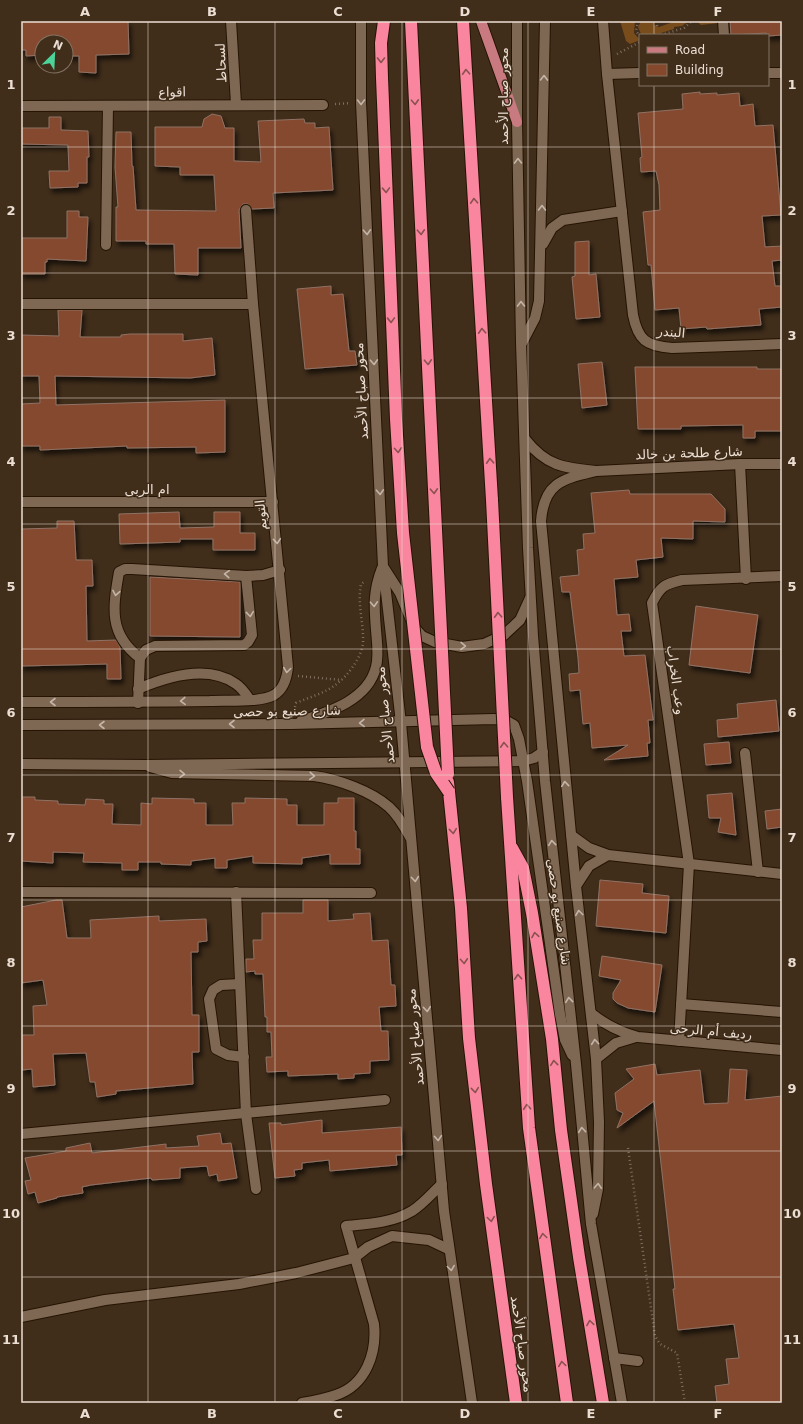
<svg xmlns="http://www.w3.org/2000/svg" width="803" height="1424" font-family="'DejaVu Sans','Noto Sans Arabic',sans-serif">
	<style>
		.green { fill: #794c1b }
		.building { fill: #84492d; stroke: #8f7265; filter: url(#shadow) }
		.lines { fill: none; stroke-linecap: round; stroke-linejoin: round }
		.minor-casing { stroke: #261403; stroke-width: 12 }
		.major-casing { stroke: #261403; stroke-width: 12 }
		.highway-casing { stroke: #261403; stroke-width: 14 }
		.path { stroke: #7f6e5e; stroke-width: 2.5; stroke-dasharray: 1 3; stroke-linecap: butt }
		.minor { stroke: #7e6854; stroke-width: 10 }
		.major { stroke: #c87a80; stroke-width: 10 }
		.highway { stroke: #f9869e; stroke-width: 12 }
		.highway-bridge-casing { stroke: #261403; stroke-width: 14; stroke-linecap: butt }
		.highway-bridge { stroke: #f9869e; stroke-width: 12 }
		.oneway { stroke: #8a514f }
		.oneway2 { stroke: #c5b5a7 }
		.grid { fill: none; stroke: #ebded3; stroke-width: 1; stroke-opacity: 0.55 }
		.labels { text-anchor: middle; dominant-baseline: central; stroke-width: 3; stroke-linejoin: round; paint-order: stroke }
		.street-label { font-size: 13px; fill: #ebded3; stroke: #402d1a }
		.neatline { fill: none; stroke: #ebded3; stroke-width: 1.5 }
		.grid-label { font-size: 13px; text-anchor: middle; font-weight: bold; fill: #ebded3 }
	</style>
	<defs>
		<filter id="shadow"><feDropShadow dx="2.5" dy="4.5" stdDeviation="2" flood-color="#0009"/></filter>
	</defs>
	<rect width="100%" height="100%" fill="#402d1a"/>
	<g class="green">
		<path d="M620 21H635L634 33 640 40 630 44 626 41Z"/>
		<path d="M641 21H654V25L659 27 676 21H689L682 26 674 27V29L658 34V33L653 35 641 34 638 27Z"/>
		<path d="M696 21H719V23L701 25Z"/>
	</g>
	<g class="building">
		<path d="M21 21H128L129 54 96 55V73L79 72V56H66V42H42V55L26 56V50H21Z"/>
		<path d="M730 21H782V35L768 36 766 33 731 35Z"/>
		<path d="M700 92V94L717 93V95L739 93 740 106 753 104 755 126 773 125 781 215 762 216 765 247 782 246V260L772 261 775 286H782V307L759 309 761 325 707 329 706 327 681 329 679 308 655 310 651 265H648L643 212 660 210 659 185 656 171 641 172 640 158 642 157 638 113 683 109 682 94Z"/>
		<path d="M212 114 221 116 225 128H234V161L261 162 258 121 304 119 305 123H315V128L329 127 333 190 273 193 274 208 252 209 248 204H243L239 210 241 248H198V275L175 274 174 244H146V241H116V207H118L115 167 116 132H131L132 166H133L136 210 216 211 214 175H180V167L155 166V127H202L204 119Z"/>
		<path d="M49 117H61V130L88 131 89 157H87V183H78V187L50 188 49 171H69L68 145 21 144V128H49Z"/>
		<path d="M67 211H79V217H88L86 261 47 259V262H45V274H21V238H67Z"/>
		<path d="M589 241V275L596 274 600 317 576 319 572 277 575 276V242Z"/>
		<path d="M331 286V295L343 294 349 351H355L357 365 305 369 297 289Z"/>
		<path d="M58 310H82L80 337H121V335L130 334H183V341L212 338 215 375 190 378 55 376 56 405 225 400V452L196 453V447L127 448V446L40 450V446H21V404L40 403 39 376H21V335L59 336Z"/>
		<path d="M602 362 607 405 582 408 578 364Z"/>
		<path d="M635 367H757V369H782V431H755V438H743V425L681 426V429H638Z"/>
		<path d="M629 490 630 494H711L725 509V522L693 521V539L661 538 663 557 636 560 638 577 614 579 617 615 629 614 631 631H621L624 656 645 655 653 720H648L650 743H647L648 756 604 760 628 745 592 748 590 723 583 724 580 690 570 691 569 674 579 673 578 658 570 592H562L560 577 579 575 577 550 584 549 583 534 595 533 591 493Z"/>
		<path d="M179 512 180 528 214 527V512H240V533H255V550H213V539H180V542L120 544 119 514Z"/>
		<path d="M57 521H74L76 560H92L93 586H86L87 641 116 640 120 647 121 679H107V664L21 666V529L57 528Z"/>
		<path d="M150 577 240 582V637L150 636Z"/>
		<path d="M696 606 758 615 750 673 689 665Z"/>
		<path d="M776 700 779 731 718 737 717 720 738 718 737 704Z"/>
		<path d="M729 742 731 763 706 765 704 744Z"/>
		<path d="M732 793 736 835 718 832 721 818H709L707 795Z"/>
		<path d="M21 797H35V800L58 801V804L85 805 86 799 104 800V804H113L112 824 141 825V803L152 804V798L194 799V803H206V825H233L232 803H245V798L287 799V805H297V825H324V803H338V798H354V831H356V849H360V864H330V854L302 858V864L253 863V856L227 860V868H215V858L191 861V865L161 864V862H138V870H122V863L83 862 84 853 53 852V863L21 861Z"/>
		<path d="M782 809V827L767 829 765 811Z"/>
		<path d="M600 880 643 884 642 893 669 896 666 933 596 926Z"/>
		<path d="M56 900H62L67 938H91L90 920 159 916V921L206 919 207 941 198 942V952H191L192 1015H199V1052H192L193 1084 116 1091V1094L97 1097 95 1082H90L86 1053 53 1054 55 1085 33 1087 32 1069 22 1070 21 1035H34L33 1006 47 1005 43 980 21 983V907Z"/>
		<path d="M303 900H328V921L354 919 353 914 370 913 372 941 388 940 391 985H395L396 1006 379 1007 381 1031H388L389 1060 370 1061V1073L354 1074V1078L338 1079V1074L288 1076V1071L267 1072 266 1057H272L271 1032H267V1017H265L263 974H255V971L246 972V959H254L253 940H262V913H303Z"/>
		<path d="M602 956 662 965 655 1012 628 1008 617 1003 613 999V993L621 980 599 976Z"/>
		<path d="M655 1064 657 1075 700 1070 704 1104 728 1103 730 1069 747 1070 745 1100 782 1096V1403H717L715 1386 729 1384 726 1359 739 1358 734 1324 678 1330 673 1289H675L654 1101 617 1128 623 1113 617 1110 615 1093 634 1079 626 1069Z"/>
		<path d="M322 1120V1133L401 1127 402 1155H396L397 1165 330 1171 329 1160 302 1163V1169L294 1170 295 1176 275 1178 269 1123H281V1125Z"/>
		<path d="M220 1133 222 1144 231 1143 237 1178 218 1181 217 1174 209 1176 207 1166 180 1168V1178L152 1180 151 1178 91 1185 82 1187 83 1193 57 1197V1198L38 1203 35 1192 28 1194 25 1181 31 1180 25 1158 66 1151V1148L90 1143 92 1153 166 1144V1148L199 1146 197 1136Z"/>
	</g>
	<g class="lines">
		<defs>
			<g id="minor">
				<path d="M231 21 236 104"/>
				<path d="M361 21V103L383 566 401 723 444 1211 472 1403"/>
				<path d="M517 21V122L521 343 528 548 533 636 545 781 576 1064 591 1224 622 1403"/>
				<path d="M603 21 607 74 633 315C638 340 646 346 672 348L782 344"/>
				<path d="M723 21 724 35"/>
				<path d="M768 73H782"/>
				<path d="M607 74 640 73"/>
				<path d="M21 106 323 105"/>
				<path d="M543 244 552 228 563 220 622 211"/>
				<path d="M106 245 108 106"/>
				<path d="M21 304H253"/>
				<path d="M522 343 535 318 539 301 545 21"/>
				<path d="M525 439C546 466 564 468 596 471L740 464H782"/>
				<path d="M740 464 746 579"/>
				<path d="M21 502H273"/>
				<path d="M384 568 400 593 414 627 422 636 435 642 462 647 484 644 504 635 520 620 530 598"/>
				<path d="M140 658 146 650 155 646 244 645 248 642 252 635 246 576"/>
				<path d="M138 689C166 677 208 664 236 684 241 687 246 694 250 700"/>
				<path d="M21 702C84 702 147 702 210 701 227 700 259 703 274 695 284 689 287 677 288 667L253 304 246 210"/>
				<path d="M138 703 140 658C108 634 113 607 119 572L125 569H132L246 576 263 575 280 570"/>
				<path d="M301 721C329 712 368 700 376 667 379 655 377 642 376 630 374 606 373 591 382 568"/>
				<path d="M21 725 291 724 494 719 505 720 514 725 519 739 527 781 560 1014 565 1040 572 1055"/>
				<path d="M745 753 758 872"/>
				<path d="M21 764 145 765 523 761 534 758 543 752"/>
				<path d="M150 767 172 773 314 776C337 779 371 791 389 807 398 815 404 826 410 837"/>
				<path d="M571 835 589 848 608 855 782 874"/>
				<path d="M576 886 589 866 608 855"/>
				<path d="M21 892 371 893"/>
				<path d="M236 892 246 1114 256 1189"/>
				<path d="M240 984 221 985 213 990 209 999 216 1049 228 1055 244 1057"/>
				<path d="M681 1004 782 1012"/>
				<path d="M592 1014C606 1025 619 1032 638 1037L782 1050"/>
				<path d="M679 1041 689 864 652 603C660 587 664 584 682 580L782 576"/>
				<path d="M596 1059 616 1043 636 1037"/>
				<path d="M21 1134 385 1100"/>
				<path d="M593 1214 598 1189 599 1122 596 1059 576 886 541 521C544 482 563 479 596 471"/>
				<path d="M21 1317 105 1300 239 1284 296 1273 354 1258 368 1247 392 1236 429 1240 448 1249"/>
				<path d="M614 1358 638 1361"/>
				<path d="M302 1403C314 1401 325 1399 336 1395 366 1385 377 1353 374 1324L346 1226C368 1224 392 1223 412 1211 423 1204 432 1193 442 1184"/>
			</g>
			<path id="major" d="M481 21 517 122"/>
			<g id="highway">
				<path d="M463 21 492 500"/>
				<path d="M448 782 461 908 469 1038 486 1184 516 1403"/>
				<path d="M507 797 529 1128 567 1403"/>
				<path d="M512 848 523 868 532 913 552 1039 561 1130 579 1257 603 1403"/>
			</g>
		</defs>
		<use href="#minor" class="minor-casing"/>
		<use href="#major" class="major-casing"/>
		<use href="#highway" class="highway-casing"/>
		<g class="path">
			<path d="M638 21 636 31 640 36"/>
			<path d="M657 21V26"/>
			<path d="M661 35 684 28 692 21"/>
			<path d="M617 54 640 42"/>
			<path d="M335 104 350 103"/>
			<path d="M298 676 342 680"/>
			<path d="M294 711 296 703C320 693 335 691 352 668 357 661 362 652 363 643 364 623 357 605 361 584L364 582"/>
			<path d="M628 1148 655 1336 660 1344 677 1353 685 1403"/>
		</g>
		<use href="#minor" class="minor"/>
		<use href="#major" class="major"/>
		<use href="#highway" class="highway"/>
		<defs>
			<g id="highway-bridge">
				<path d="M384 21 381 43 382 78 396 419 403 533 427 747 436 773 449 792"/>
				<path d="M411 21 448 774"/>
				<path d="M492 500 507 797"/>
			</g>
		</defs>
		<use href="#highway-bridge" class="highway-bridge-casing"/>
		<use href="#highway-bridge" class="highway-bridge"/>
	</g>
	<defs><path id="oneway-chevron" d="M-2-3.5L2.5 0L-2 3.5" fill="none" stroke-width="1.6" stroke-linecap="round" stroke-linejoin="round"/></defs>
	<g class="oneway">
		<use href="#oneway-chevron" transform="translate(381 60) rotate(90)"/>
		<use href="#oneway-chevron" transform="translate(466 72) rotate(-93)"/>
		<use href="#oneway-chevron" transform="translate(415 102) rotate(87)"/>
		<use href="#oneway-chevron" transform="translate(386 190) rotate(88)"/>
		<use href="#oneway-chevron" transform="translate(474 201) rotate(-93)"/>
		<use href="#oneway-chevron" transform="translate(421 232) rotate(87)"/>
		<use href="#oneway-chevron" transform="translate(391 320) rotate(88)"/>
		<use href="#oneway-chevron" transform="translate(482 331) rotate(-93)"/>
		<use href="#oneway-chevron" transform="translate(428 362) rotate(87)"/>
		<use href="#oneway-chevron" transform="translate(398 450) rotate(86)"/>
		<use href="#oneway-chevron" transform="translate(490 461) rotate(-93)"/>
		<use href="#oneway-chevron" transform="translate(434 491) rotate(87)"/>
		<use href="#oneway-chevron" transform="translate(498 615) rotate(-93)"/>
		<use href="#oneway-chevron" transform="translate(504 745) rotate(-93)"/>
		<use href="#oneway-chevron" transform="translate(453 831) rotate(84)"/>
		<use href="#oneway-chevron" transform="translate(535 935) rotate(-99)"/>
		<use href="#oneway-chevron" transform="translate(464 961) rotate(86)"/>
		<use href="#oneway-chevron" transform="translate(518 977) rotate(-94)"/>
		<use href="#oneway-chevron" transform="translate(554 1063) rotate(-96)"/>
		<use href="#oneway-chevron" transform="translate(475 1090) rotate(84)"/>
		<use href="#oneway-chevron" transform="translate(527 1107) rotate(-95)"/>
		<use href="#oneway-chevron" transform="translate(491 1219) rotate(82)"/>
		<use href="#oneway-chevron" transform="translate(543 1236) rotate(-98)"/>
		<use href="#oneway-chevron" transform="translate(590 1323) rotate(-99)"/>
		<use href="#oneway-chevron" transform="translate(562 1364) rotate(-98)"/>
	</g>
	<g class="oneway2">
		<use href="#oneway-chevron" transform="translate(544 78) rotate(-89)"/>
		<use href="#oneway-chevron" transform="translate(361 102) rotate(89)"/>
		<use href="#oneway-chevron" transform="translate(518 161) rotate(-91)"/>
		<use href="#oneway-chevron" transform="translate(542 208) rotate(-89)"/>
		<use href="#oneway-chevron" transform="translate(367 232) rotate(87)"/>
		<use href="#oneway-chevron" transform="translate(521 304) rotate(-91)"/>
		<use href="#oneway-chevron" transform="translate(374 362) rotate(87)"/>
		<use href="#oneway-chevron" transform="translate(380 492) rotate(87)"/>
		<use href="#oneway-chevron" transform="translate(277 541) rotate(85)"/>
		<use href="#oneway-chevron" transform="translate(227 574) rotate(-176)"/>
		<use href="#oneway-chevron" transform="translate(116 593) rotate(100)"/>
		<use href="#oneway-chevron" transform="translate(374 604) rotate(87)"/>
		<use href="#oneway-chevron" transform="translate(250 614) rotate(84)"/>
		<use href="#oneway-chevron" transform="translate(463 646) rotate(1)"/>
		<use href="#oneway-chevron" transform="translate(287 670) rotate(98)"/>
		<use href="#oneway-chevron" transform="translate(183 701) rotate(178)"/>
		<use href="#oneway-chevron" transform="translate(53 702) rotate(-180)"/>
		<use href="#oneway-chevron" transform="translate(362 723) rotate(179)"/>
		<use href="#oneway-chevron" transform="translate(232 724) rotate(180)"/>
		<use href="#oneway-chevron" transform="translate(102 725) rotate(180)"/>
		<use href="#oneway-chevron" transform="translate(182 774) rotate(1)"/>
		<use href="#oneway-chevron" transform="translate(312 776) rotate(4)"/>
		<use href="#oneway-chevron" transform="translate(565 784) rotate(-96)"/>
		<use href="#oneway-chevron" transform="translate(552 843) rotate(-96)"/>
		<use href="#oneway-chevron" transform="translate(415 879) rotate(85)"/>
		<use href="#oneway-chevron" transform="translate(579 913) rotate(-97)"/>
		<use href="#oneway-chevron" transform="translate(569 1000) rotate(-96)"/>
		<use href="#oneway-chevron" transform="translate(427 1009) rotate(85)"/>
		<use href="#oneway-chevron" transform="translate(595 1042) rotate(-95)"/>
		<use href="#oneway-chevron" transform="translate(582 1130) rotate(-95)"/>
		<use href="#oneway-chevron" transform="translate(438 1138) rotate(86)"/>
		<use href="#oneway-chevron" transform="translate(598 1186) rotate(-87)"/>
		<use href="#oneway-chevron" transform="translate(451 1268) rotate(82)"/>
	</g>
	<path class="grid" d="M148 21V1403M275 21V1403M402 21V1403M528 21V1403M654 21V35M654 85V1403M21 147H782M21 273H782M21 398H782M21 524H782M21 649H782M21 775H782M21 900H782M21 1026H782M21 1151H782M21 1277H782"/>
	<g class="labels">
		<g class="street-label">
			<text transform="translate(221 63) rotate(-93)">لسحاط</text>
			<text transform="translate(172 92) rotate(-1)">اقواع</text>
			<text transform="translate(503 96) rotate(-90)">محور صباح الأحمد</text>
			<text transform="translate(671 332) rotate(5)">البندر</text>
			<text transform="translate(361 391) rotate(-93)">محور صباح الأحمد</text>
			<text transform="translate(689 453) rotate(-2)">شارع طلحة بن خالد</text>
			<text x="147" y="489">ام الربى</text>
			<text transform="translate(261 515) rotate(-95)">التويم</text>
			<text transform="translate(676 680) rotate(82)">وعب الخراب</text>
			<text transform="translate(287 711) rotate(-1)">شارع صنيع بو حصى</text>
			<text transform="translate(385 715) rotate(-96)">محور صباح الأحمد</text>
			<text transform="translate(559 912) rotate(82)">شارع صنيع بو حصى</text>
			<text transform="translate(711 1031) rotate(5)">رديف أم الرحى</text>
			<text transform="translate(415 1037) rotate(-95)">محور صباح الأحمد</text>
			<text transform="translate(522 1344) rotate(82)">محور صباح الأحمد</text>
		</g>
	</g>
	<rect width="803" height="1424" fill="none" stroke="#402d1a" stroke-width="44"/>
	<rect x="639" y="34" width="130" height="52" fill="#402d1a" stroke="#847464"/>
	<rect x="647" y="47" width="20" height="6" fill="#c87a80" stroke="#847464"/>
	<text x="675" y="54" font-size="12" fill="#ebded3">Road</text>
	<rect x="647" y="64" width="20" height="12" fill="#84492d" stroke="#847464"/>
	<text x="675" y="74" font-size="12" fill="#ebded3">Building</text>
	<g transform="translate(54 54) rotate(24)"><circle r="19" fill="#402d1a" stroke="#847464"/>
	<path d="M0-3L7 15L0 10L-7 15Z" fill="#4cd39a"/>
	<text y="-6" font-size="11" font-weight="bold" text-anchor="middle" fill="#ebded3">N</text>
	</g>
	<rect x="22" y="22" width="759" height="1380" class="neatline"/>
	<g class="grid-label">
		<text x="85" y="16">A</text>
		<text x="212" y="16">B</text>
		<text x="338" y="16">C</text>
		<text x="465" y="16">D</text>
		<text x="591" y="16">E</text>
		<text x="718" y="16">F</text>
		<text x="11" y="89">1</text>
		<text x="792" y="89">1</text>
		<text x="11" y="215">2</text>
		<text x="792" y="215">2</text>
		<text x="11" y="340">3</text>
		<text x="792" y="340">3</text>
		<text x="11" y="466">4</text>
		<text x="792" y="466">4</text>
		<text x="11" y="591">5</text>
		<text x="792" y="591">5</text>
		<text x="11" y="717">6</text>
		<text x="792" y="717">6</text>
		<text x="11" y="842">7</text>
		<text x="792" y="842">7</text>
		<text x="11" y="967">8</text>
		<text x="792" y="967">8</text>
		<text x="11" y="1093">9</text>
		<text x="792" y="1093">9</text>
		<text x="11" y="1218">10</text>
		<text x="792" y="1218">10</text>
		<text x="11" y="1344">11</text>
		<text x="792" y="1344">11</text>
		<text x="85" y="1418">A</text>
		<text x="212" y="1418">B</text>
		<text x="338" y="1418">C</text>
		<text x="465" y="1418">D</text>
		<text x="591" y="1418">E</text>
		<text x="718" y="1418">F</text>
	</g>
</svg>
